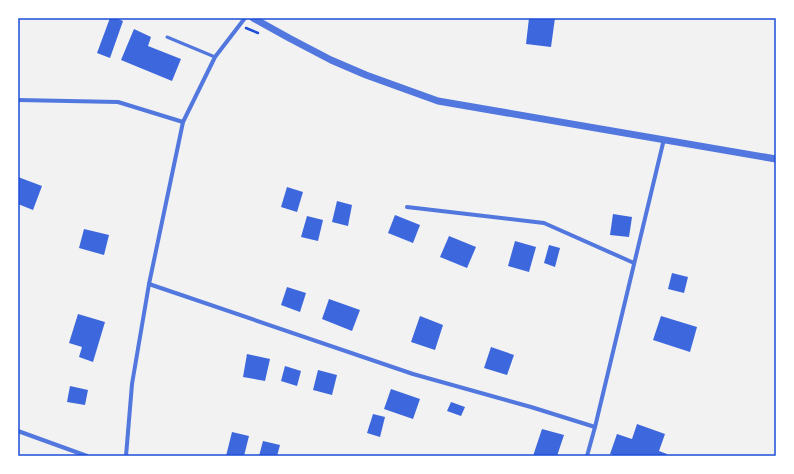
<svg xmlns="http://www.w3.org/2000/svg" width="794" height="474" font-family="Inter,sans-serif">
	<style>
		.building { fill: #3d67dc }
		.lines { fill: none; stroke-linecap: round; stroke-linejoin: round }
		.path { stroke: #1d4ed8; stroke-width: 2.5 }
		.service { stroke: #5277de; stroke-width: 3 }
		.minor { stroke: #5277de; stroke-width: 4 }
		.tertiary { stroke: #5277de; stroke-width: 7 }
		.neatline { fill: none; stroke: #1d4ed8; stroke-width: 1.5 }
	</style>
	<rect width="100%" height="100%" fill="#f2f2f2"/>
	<g class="building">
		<path d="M110 18H116L123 21 110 58 97 53Z"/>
		<path d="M529 18H555L551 47 526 44Z"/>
		<path d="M134 29 151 37 148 46 181 59 172 81 121 60Z"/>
		<path d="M18 177 42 186 33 210 18 204Z"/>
		<path d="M287 187 303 192 297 212 281 207Z"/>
		<path d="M337 201 352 205 348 226 332 222Z"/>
		<path d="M613 214 632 217 629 237 610 235Z"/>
		<path d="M395 215 420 225 413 243 388 233Z"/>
		<path d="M307 216 323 220 318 241 301 237Z"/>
		<path d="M84 229 109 235 104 255 79 248Z"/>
		<path d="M449 236 476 247 467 268 440 257Z"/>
		<path d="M515 241 536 247 529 272 508 266Z"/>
		<path d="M549 245 560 248 555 267 544 263Z"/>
		<path d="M672 273 688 277 684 293 668 289Z"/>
		<path d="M287 287 306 293 300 312 281 305Z"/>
		<path d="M329 299 360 310 352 331 322 319Z"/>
		<path d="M78 314 105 322 93 362 79 357 82 347 69 343Z"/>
		<path d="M420 316 443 325 435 350 411 342Z"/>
		<path d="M661 316 697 327 690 352 653 340Z"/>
		<path d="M491 347 514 355 507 375 484 368Z"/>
		<path d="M247 354 270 359 265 381 243 377Z"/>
		<path d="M285 366 301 371 297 386 281 381Z"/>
		<path d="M318 370 337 375 332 395 313 390Z"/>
		<path d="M70 386 88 390 85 405 67 402Z"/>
		<path d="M391 389 420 399 413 419 384 409Z"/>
		<path d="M451 402 465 407 461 416 447 411Z"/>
		<path d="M373 414 385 417 380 437 367 433Z"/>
		<path d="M637 424 665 434 659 451 667 454 666 456H617L610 454 617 434 632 439Z"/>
		<path d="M542 429 564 435 557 456H533Z"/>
		<path d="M232 432 249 436 244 456H226Z"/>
		<path d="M263 441 280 445 277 456H259Z"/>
	</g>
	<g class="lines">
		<path class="path" d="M246 28 258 33"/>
		<path class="service" d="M167 37 215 57"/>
		<g class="minor">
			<path d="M18 100 118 102 183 122"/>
			<path d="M407 207 544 223 634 263"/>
			<path d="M149 284 413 374 531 407 595 427"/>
			<path d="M18 431 87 456"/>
			<path d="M126 456 132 384 149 284 183 122 215 57 245 18"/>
			<path d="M587 456 595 427 664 139"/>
		</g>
		<path class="tertiary" d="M253 18 289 38 331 60 366 75 438 101 776 159"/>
	</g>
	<rect width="794" height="474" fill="none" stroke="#ffffff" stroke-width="38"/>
	<rect x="19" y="19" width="756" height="436" class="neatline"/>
</svg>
